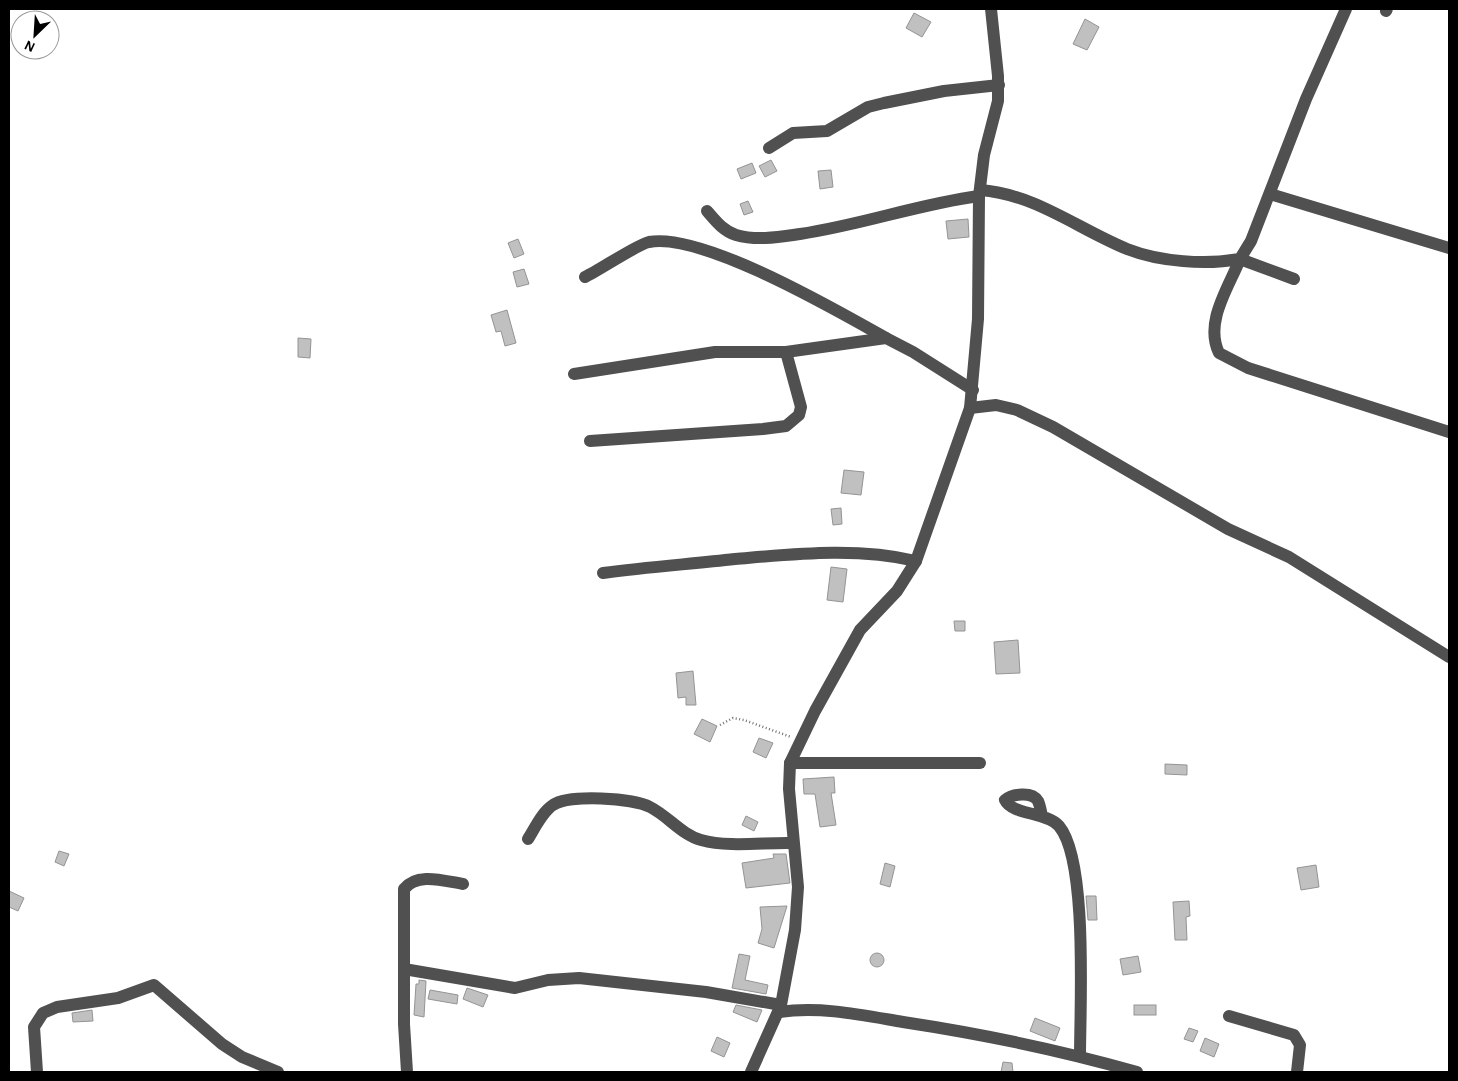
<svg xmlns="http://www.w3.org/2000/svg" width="1458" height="1081" font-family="'Alegreya Sans',sans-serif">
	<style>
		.building { fill: #c0c0c0; stroke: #949494 }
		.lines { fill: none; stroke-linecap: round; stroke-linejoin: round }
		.path { stroke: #727272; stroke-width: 2.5; stroke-dasharray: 1 2.5; stroke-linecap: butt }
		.minor { stroke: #505050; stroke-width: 12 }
	</style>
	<rect width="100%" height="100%" fill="#fff"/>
	<g class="building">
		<path d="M914 13 931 22 922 37 906 28Z"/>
		<path d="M1085 19 1099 27 1087 50 1073 44Z"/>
		<path d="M771 160 777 171 765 177 759 166Z"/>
		<path d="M752 163 756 173 741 179 737 169Z"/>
		<path d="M831 170 833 187 820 189 818 171Z"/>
		<path d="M748 201 753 212 744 215 740 204Z"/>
		<path d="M968 219 969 237 948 239 946 221Z"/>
		<path d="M518 239 524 254 514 258 508 243Z"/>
		<path d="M524 269 529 284 517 287 513 272Z"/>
		<path d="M507 310 516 343 505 346 501 331 496 332 491 315Z"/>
		<path d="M298 338 311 339 310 358 298 357Z"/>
		<path d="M844 470 864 472 861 495 841 493Z"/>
		<path d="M841 508 842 524 833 525 831 509Z"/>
		<path d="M831 567 847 569 843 602 827 600Z"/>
		<path d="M954 621H965V631H955Z"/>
		<path d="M1018 640 1020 673 996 674 994 642Z"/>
		<path d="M693 671 696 705H686V697L678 698 676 673Z"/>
		<path d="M702 719 717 726 710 742 694 734Z"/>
		<path d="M759 738 773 743 766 758 753 752Z"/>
		<path d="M1165 764 1187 765V775L1165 774Z"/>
		<path d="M834 777 835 793H831L836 825 820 827 815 794H804L803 779Z"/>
		<path d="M746 816 758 822 754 831 742 825Z"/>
		<path d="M59 851 69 854 64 866 55 862Z"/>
		<path d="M773 854H786L790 883 746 888 742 863 774 858Z"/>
		<path d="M885 863 895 866 890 887 880 884Z"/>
		<path d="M1316 865 1319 887 1301 890 1297 868Z"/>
		<path d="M9 891 24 898 18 911 9 907Z"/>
		<path d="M1086 896H1096L1097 920H1088Z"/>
		<path d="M1189 901 1190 916 1186 917 1187 940H1175L1173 902Z"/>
		<path d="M787 906 774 948 758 943 762 929 760 907Z"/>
		<circle cx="877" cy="960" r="7"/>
		<path d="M739 954 750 956 745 980 768 985 766 994 732 988Z"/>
		<path d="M1138 956 1141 972 1123 975 1120 959Z"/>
		<path d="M419 980 426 981 424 1017 414 1015 416 984H419Z"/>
		<path d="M467 988 488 995 483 1007 463 999Z"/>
		<path d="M430 990 458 995 457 1004 428 999Z"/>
		<path d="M736 1005 762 1010 757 1022 733 1012Z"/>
		<rect x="1134" y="1005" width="22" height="10"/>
		<path d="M92 1010 93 1021 73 1022 72 1013Z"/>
		<path d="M1035 1018 1060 1028 1055 1041 1030 1031Z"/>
		<path d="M1189 1028 1198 1031 1193 1042 1184 1039Z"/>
		<path d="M717 1037 730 1043 724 1057 711 1051Z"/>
		<path d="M1205 1038 1219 1044 1214 1057 1200 1051Z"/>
		<path d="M1003 1062 1012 1063 1013 1072H1001Z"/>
	</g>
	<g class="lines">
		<path class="path" d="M720 725 733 718 744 720 791 737"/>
		<g class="minor">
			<path d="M1386 11 1387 9"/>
			<path d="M769 148 793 133 827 131 868 107 884 103 944 91 999 85"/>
			<path d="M980 190C1035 194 1078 229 1127 249 1160 262 1206 265 1240 259L1251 241 1306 99 1346 9"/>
			<path d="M1270 194 1449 248"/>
			<path d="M707 211C715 220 723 231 736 235 757 241 779 237 800 234 861 225 919 204 979 196"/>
			<path d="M585 277C600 270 636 245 649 242 702 232 836 310 886 338"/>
			<path d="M1294 279 1240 259C1229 287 1204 322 1219 353L1248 368 1449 432"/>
			<path d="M574 374 715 352H786L886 338 913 352 973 390"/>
			<path d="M970 408 996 405 1017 410 1053 427 1228 529 1289 557 1449 657"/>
			<path d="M590 441 763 429 786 426 799 415 801 407 786 352"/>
			<path d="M603 573C647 567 691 564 735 559 795 554 857 547 916 561"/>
			<path d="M790 763H980"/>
			<path d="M1042 816C1041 812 1040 805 1038 801 1032 791 1012 794 1005 800 1012 815 1047 812 1059 826 1088 860 1080 1007 1080 1056"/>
			<path d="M528 839C535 828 542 812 553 805 569 794 633 798 650 807 668 816 682 835 701 840 730 848 764 842 793 843"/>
			<path d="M404 969 515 988 548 980 579 978 706 992 781 1005"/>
			<path d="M779 1012C821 1006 862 1015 903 1022 982 1034 1060 1050 1137 1072"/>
			<path d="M1229 1016 1294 1035 1300 1045 1297 1072"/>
			<path d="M37 1072 34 1027 43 1013 57 1007 118 998 154 985 222 1044 242 1057 278 1072"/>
			<path d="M407 1072 404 1024V889C417 872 444 881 463 884"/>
			<path d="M751 1072 781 1005 795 930 798 887 789 789 790 763 815 711 860 630 897 591 916 561 970 408 978 319 979 196 984 155 998 101V76L991 9"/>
		</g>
	</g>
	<rect width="1458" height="1081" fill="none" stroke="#000000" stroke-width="20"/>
	<g transform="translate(35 35) rotate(205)"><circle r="24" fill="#ffffff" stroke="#999999"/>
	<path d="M0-4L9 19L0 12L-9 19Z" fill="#000000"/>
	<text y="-8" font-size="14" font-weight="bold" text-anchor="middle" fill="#000000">N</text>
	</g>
</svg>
